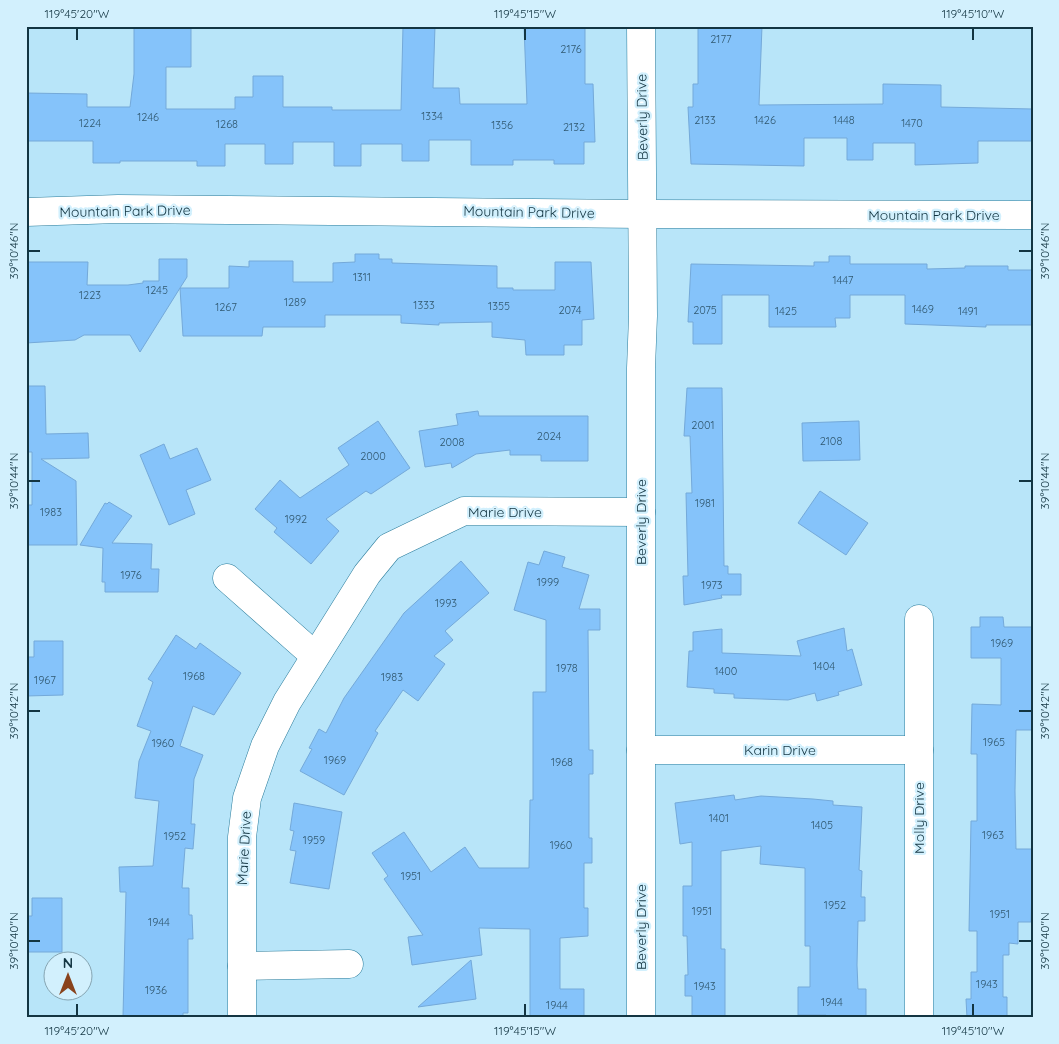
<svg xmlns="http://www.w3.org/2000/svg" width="1059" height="1044" font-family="Quicksand,sans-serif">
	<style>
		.building { fill: #85c3fa; stroke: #74a9d9 }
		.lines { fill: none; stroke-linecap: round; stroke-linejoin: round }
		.minor-casing { stroke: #2a7c9b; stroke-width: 29 }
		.minor { stroke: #fff; stroke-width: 28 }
		.ticks { fill: none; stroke: #133542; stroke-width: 2 }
		.labels { text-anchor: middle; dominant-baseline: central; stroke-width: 4.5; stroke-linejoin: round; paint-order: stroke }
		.number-label { font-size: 11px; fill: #305870 }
		.street-label { font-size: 14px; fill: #133542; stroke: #d2f0fd }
		.neatline { fill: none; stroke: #133542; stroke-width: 2 }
		.ticks-label { font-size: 12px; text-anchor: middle; fill: #133542 }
	</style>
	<rect width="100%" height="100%" fill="#b8e5f9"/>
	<g class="building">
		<path d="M134 26H191V67H166V109H235V97H253V76H283V107H332V110H401L403 26H435L433 88H459L460 104H527L524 26H585V84H593L595 142H584V164H554V160H513V165H471V140H429V161H402V144H361V166H334V142H293V164H265V144H225V166H197V161H120V163H93V141H26V93L87 94V107H130L134 74Z"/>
		<path d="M698 26H762L759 105 883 104V84L941 85V107L1033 109V141H978V163L915 165V143H873V160H847V138H804V166L691 164 688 107H693V84H698Z"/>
		<path d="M355 254H379V259H392V263L497 266V288H513V290H555V262H591L594 319 582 320V345H564V355H526L525 340 492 337V322L439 323V325L401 323V315H325V327H263L262 336H183L180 288 140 352 130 335H84L75 340 26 343V262H88L87 285H128L143 283V281H159V259H187V277L180 288H229V266L249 267V261H293V282H333V263L355 262Z"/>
		<path d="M829 256H850V264H927V269L965 268V266H1008V270H1033V325H986V327L905 324V295H850V318H835L836 327H769V295H722V344H693V322H688L691 264 814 266V262H829Z"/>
		<path d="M26 386H45L46 434 88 433 89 458 41 459 76 481 77 545H26V505H32V452H26Z"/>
		<path d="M687 388H722L724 566H728V574H741V595H721L722 598 684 605 683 576H688L686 493H692L690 436H684Z"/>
		<path d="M478 411 479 416H588V461H541V455H510V450L476 454 452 468 451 463 425 467 419 431 458 425 456 414Z"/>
		<path d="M378 421 410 468 371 494 366 491 326 519 339 531 311 564 274 532 277 528 255 509 280 480 300 498 349 465 338 448Z"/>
		<path d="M859 421 860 460 803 461 802 423Z"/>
		<path d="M164 444 170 459 197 448 211 480 186 490 195 514 169 525 140 455Z"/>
		<path d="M820 491 868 523 846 555 798 523Z"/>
		<path d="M109 502 132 516 112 543 152 544 151 569H159L158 592H105V582H102L103 548 80 545 105 503 107 504Z"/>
		<path d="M544 551 565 557 562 567 589 575 579 609H600V630H588L589 750H593V774H589V838H592V863H584V908H588V936L560 938V989H584V1018H530V929L479 928 482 955 412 965 408 937 423 935 384 879 388 876 372 853 404 832 431 872 465 847 479 868H529L530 800H533V692H546V620L514 610 528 562 539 565Z"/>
		<path d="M461 561 489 593 445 631 453 640 434 656 445 664 418 701 403 690 375 731 378 733 344 795 300 771 312 749 309 748 319 729 326 733 344 698 404 613Z"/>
		<path d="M980 617H1003L1004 627H1033V730H1016L1015 791 1016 849H1033L1031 922H1018V944L1009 943V955H1003V997H1007V1018H967L966 999H971V972H977V931H969L971 821H977V754H971L972 704 1001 705V658H971V627H980Z"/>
		<path d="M844 628 847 651 852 649 862 685 838 692 839 695 817 701 815 693 788 700 734 698V694L714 693V689L687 687 689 651H693V632L722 629V653L801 656 797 641Z"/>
		<path d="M176 635 196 649 200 643 241 673 214 715 193 706 180 746 203 755 194 779 191 824H195L193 849 185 848 182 888H189V915H192L193 939H188V1013H183V1018H137V1016H123L126 892H120L119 867 153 866 159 801 135 798 139 761 151 731 137 726 153 682 148 679Z"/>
		<path d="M34 641H63V695L26 696V657H34Z"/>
		<path d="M734 795 735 800 761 796 813 799 833 801V805L862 807 859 870 862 871 861 897H865V921H858L857 965 858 989H866V1016L826 1018V1015H798V987H810V946H805V868L760 864 761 846 721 851V949H725V1018H692V996H685V975H688L687 936H683V886H692V842L680 844 675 803Z"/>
		<path d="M294 803 342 812 329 889 290 883 296 851 290 850 294 831 290 830Z"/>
		<path d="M32 898H62V952H26V916H32Z"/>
		<path d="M471 960 476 999 418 1007Z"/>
	</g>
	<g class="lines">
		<defs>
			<g id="minor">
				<path d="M26 212 118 209 643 214 1033 215"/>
				<path d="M227 578 314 655"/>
				<path d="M919 619V1018"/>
				<path d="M641 750H919"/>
				<path d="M242 966 349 964"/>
				<path d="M242 1018V837L247 798 265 746 287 702 367 574 389 547 464 511 641 512"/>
				<path d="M641 1018V368L643 316 641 26"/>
			</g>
		</defs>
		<use href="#minor" class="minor-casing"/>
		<use href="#minor" class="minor"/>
	</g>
	<path class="ticks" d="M77 28V40M525 28V40M973 28V40M28 251H40M1019 251H1032M28 481H40M1019 481H1032M28 711H40M1019 711H1032M28 941H40M1019 941H1032M77 1004V1016M525 1004V1016M973 1004V1016"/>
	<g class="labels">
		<g class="number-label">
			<text x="721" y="39">2177</text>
			<text x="571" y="49">2176</text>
			<text x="432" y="116">1334</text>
			<text x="148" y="117">1246</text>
			<text x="705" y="120">2133</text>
			<text x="765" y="120">1426</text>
			<text x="844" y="120">1448</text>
			<text x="90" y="123">1224</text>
			<text x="912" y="123">1470</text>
			<text x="227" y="124">1268</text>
			<text x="502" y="125">1356</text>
			<text x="574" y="127">2132</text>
			<text x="362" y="277">1311</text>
			<text x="843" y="280">1447</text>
			<text x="157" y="290">1245</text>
			<text x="90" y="295">1223</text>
			<text x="295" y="302">1289</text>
			<text x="424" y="305">1333</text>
			<text x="499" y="306">1355</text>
			<text x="226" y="307">1267</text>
			<text x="923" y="309">1469</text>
			<text x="570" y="310">2074</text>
			<text x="705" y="310">2075</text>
			<text x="786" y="311">1425</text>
			<text x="968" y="311">1491</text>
			<text x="703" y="425">2001</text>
			<text x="549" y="436">2024</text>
			<text x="831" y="441">2108</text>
			<text x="452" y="442">2008</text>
			<text x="373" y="456">2000</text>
			<text x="705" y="503">1981</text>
			<text x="51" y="512">1983</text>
			<text x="296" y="519">1992</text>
			<text x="131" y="575">1976</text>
			<text x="548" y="582">1999</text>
			<text x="712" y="585">1973</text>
			<text x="446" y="603">1993</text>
			<text x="1002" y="643">1969</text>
			<text x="824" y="666">1404</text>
			<text x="567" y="668">1978</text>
			<text x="726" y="671">1400</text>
			<text x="194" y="676">1968</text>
			<text x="392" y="677">1983</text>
			<text x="45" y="680">1967</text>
			<text x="994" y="742">1965</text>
			<text x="163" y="743">1960</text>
			<text x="335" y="760">1969</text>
			<text x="562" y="762">1968</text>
			<text x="719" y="818">1401</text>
			<text x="822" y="825">1405</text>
			<text x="993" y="835">1963</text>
			<text x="175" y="836">1952</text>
			<text x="314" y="840">1959</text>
			<text x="561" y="845">1960</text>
			<text x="411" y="876">1951</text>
			<text x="835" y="905">1952</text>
			<text x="702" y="911">1951</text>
			<text x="1000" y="914">1951</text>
			<text x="159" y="922">1944</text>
			<text x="987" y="984">1943</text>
			<text x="705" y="986">1943</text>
			<text x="156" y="990">1936</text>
			<text x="832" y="1002">1944</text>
			<text x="557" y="1005">1944</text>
		</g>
		<g class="street-label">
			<text transform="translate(642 117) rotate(-91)">Beverly Drive</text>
			<text transform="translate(125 211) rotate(-1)">Mountain Park Drive</text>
			<text transform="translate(529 212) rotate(1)">Mountain Park Drive</text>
			<text x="934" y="215">Mountain Park Drive</text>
			<text x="505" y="512">Marie Drive</text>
			<text transform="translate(641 522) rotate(-90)">Beverly Drive</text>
			<text x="780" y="750">Karin Drive</text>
			<text transform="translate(919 818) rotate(-90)">Molly Drive</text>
			<text transform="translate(244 848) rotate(-87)">Marie Drive</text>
			<text transform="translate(641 927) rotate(-90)">Beverly Drive</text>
		</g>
	</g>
	<rect width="1059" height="1044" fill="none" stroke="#d2f0fd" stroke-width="55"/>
	<g transform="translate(68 976)"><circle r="24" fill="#d2f0fd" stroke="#86a5b2"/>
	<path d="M0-4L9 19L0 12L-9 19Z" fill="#89431d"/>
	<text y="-8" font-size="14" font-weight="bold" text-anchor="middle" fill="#133542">N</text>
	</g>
	<rect x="28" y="28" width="1004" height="988" class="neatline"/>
	<g class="ticks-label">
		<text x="77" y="18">119°45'20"W</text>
		<text x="525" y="18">119°45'15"W</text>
		<text x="973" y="18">119°45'10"W</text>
		<text transform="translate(14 251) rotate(-90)" y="4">39°10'46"N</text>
		<text transform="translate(1045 251) rotate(-90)" y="4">39°10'46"N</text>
		<text transform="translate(14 481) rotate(-90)" y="4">39°10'44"N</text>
		<text transform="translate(1045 481) rotate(-90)" y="4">39°10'44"N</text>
		<text transform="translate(14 711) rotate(-90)" y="4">39°10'42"N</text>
		<text transform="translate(1045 711) rotate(-90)" y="4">39°10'42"N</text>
		<text transform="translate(14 941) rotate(-90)" y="4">39°10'40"N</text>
		<text transform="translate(1045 941) rotate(-90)" y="4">39°10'40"N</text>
		<text x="77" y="1035">119°45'20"W</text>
		<text x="525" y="1035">119°45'15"W</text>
		<text x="973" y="1035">119°45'10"W</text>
	</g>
</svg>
